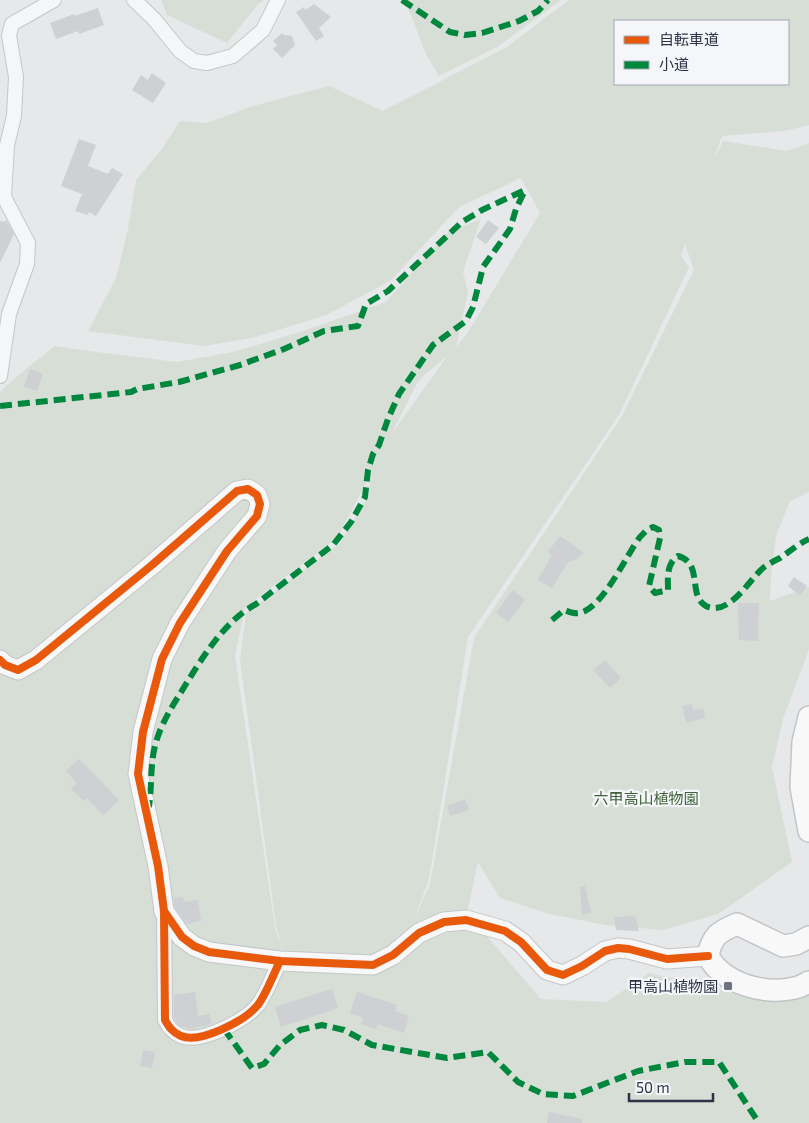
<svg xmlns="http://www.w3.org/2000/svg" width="809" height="1123" font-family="'Exo 2','Noto Sans JP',sans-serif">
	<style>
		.green { fill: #d6ded6; fill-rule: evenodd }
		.building { fill: #ced0d3 }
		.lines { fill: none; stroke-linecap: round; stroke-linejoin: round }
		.street-casing { stroke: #c4c6c8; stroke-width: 16 }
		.secondary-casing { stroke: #c4c6c8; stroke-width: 21 }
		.primary-casing { stroke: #c2c5c8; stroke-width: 24 }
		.street { stroke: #f5f6f7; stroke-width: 14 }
		.secondary { stroke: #f8f8f8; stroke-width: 19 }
		.primary { stroke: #f8f8f8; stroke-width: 21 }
		.quiet { stroke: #00873e; stroke-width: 6; stroke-dasharray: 12 6; stroke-linecap: butt }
		.cycleway-casing { stroke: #f4f6f9; stroke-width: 11 }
		.cycleway { stroke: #e8590c; stroke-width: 8 }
		.poi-dot { fill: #6c737f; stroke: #f4f6f9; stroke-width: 2 }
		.labels { text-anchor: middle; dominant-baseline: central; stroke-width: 4.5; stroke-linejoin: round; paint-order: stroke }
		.park-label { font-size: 15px; fill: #3f6138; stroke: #f4f6f9 }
		.poi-label { font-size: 15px; fill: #2b3445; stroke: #f4f6f9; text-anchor: end }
	</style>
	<rect width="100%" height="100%" fill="#e6e8ea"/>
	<g class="green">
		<path d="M161 0H264L258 4 227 43 167 15Z"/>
		<path d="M405 0H561L497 47 439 76 426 54Z"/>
		<path d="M569 0H809V125L784 131 722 136 714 159 723 141 787 151 809 143V492L790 501 776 536 771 575 770 601 809 587V649L783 719 772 767 792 862 718 914 663 930 606 925 549 914 500 898 478 862 467 913 541 999 607 1002 649 973 702 985 760 1001 805 976 809 969V1123H0V392L16 377 55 346 81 350 177 362 233 352 306 330 386 302 448 232 481 219 463 272 468 292 456 347 467 334 540 213 521 178 459 207 390 281 326 315 256 337 204 346 88 331 116 278 128 229 136 180 162 149 180 121 207 123 253 106 329 86 383 111 507 47ZM615 21H788V84H615ZM685 244 694 270 622 416 474 638 430 884 414 920 429 879 468 637 619 415 689 267 681 255ZM448 355 440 366 391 435 418 381ZM370 476 369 495 340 543 246 613 240 660 276 925 283 952 275 928 235 656 245 607 337 538Z"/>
	</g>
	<g class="building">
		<path d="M314 4 331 17 319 28 324 36 316 41 296 12 304 7 305 10Z"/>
		<path d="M98 8 104 25 79 34 78 31 56 39 50 23 74 14 75 16Z"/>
		<path d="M282 33 284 35 292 36 295 45 282 58 273 49 277 45 273 41Z"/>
		<path d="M152 73 166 83 153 103 132 90 141 75 148 80Z"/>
		<path d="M79 139 96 145 88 166 108 174 112 168 123 174 96 216 89 212 88 215 75 211 82 194 61 186Z"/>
		<path d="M6 220 14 234 0 263V221L4 222Z"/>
		<path d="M488 220 499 228 486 244 476 237Z"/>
		<path d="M30 369 43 374 37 391 24 387Z"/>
		<path d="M560 536 584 553 578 558 568 562 552 588 538 580 552 555 548 552Z"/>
		<path d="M794 577 807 586 800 596 788 586Z"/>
		<path d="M513 590 525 600 508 622 496 613Z"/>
		<path d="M738 603H759L758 641 739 640Z"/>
		<path d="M605 660 621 678 610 688 593 670Z"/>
		<path d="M692 704 693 710 703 709 705 718 686 723 682 706Z"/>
		<path d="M79 759 119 800 103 815 87 798 84 801 71 789 77 783 66 771Z"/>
		<path d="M465 799 469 810 450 816 447 806Z"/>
		<path d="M585 886 591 913 582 915 580 887Z"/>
		<path d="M183 897 184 902 198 900 201 921 186 924 175 907 174 898Z"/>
		<path d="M635 916 639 931 616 930 614 917Z"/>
		<path d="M332 989 338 1008 281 1027 275 1007Z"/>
		<path d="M195 992 198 1016 210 1014 211 1024 190 1029 180 1026 174 1018V995Z"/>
		<path d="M357 992 397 1005 395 1011 409 1016 404 1033 378 1024 376 1029 361 1024 364 1018 350 1013Z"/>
		<path d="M143 1050 155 1052 152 1068 140 1066Z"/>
		<path d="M549 1112 582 1119V1123H547Z"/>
	</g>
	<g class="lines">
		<defs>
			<g id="street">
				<path d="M134 0 154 19 180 51 194 61 207 63 233 56 263 30 278 0"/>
				<path d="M0 376 9 314 27 264 28 243 4 197 7 145 14 116 16 77 9 35 12 24 54 0"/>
				<path d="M164 911 165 1020C169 1027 172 1032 181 1036 200 1044 244 1021 257 1006 265 997 274 973 280 961"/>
			</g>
			<path id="secondary" d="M0 660 5 665 18 670 36 660 152 565 237 491 248 489 257 495 260 504 257 516 227 551 180 623 162 659 143 732 138 774 158 866 164 911 182 937 194 946 209 952 280 961 373 965 393 955 419 933 444 922 466 920 505 931 521 942 547 970 563 975 582 966 605 951 618 948 629 949 667 959 708 956"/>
			<g id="primary">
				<path d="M809 717 803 742 801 787 809 831"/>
				<path d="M809 937 796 944 783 946 737 924C718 932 712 936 708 956 723 984 764 995 795 988 800 987 805 984 809 982"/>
			</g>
		</defs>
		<use href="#street" class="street-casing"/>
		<use href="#secondary" class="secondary-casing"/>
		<use href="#primary" class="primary-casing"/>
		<use href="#street" class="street"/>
		<use href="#secondary" class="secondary"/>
		<use href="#primary" class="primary"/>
		<g class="quiet">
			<path d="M402 0 450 32 465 35 482 33 519 21 538 11 548 0"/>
			<path d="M0 406 131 392 137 389 179 382 240 365 284 349 324 331 358 326 366 304 388 291 462 222 482 210 525 190 516 209 510 229 483 267 473 307 466 321 433 345 399 394 388 419 379 445 373 454 368 470 365 497 351 522 333 545 256 604C225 621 204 655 186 684 174 704 161 722 155 746 150 766 152 787 149 807"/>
			<path d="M552 620 564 610C570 612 576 615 583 612 605 603 626 556 640 537L647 530 653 527 659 530 660 538 649 586 655 593 668 590C668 578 666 564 678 556 704 563 687 596 706 606 729 617 749 580 763 568 768 564 774 561 780 558 789 552 798 544 809 539"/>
			<path d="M224 1029 252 1068 264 1064 280 1045 300 1030 322 1025 344 1030 372 1045 447 1058 488 1052 518 1082 543 1094 573 1096 638 1071 685 1062H719L759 1123"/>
		</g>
		<defs>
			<g id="cycleway">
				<path d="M0 660 5 665 18 670 36 660 152 565 237 491 248 489 257 495 260 504 257 516 227 551 180 623 162 659 143 732 138 774 158 866 164 911 165 1020C169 1027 172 1032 181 1036 200 1044 244 1021 257 1006 265 997 274 973 280 961"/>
				<path d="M164 911 182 937 194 946 209 952 280 961 373 965 393 955 419 933 444 922 466 920 505 931 521 942 547 970 563 975 582 966 605 951 618 948 629 949 667 959 708 956"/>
			</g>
		</defs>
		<use href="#cycleway" class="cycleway-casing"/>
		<use href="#cycleway" class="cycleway"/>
	</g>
	<rect class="poi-dot" x="723" y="981" width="10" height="10" rx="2.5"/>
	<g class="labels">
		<g class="park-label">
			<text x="646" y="798">六甲高山植物園</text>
		</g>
		<g class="poi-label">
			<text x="718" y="986">甲高山植物園</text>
		</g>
	</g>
	<rect x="614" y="20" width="175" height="65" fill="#f4f6f9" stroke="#a4a8b1"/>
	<rect x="624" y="36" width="25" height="8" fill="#e8590c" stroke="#a4a8b1"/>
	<text x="659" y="45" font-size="15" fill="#2b3445">自転車道</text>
	<rect x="624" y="61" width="25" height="8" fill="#00873e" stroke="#a4a8b1"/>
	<text x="659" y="70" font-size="15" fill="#2b3445">小道</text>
	<path d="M629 1093v8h84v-8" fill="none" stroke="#2b3445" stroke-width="2.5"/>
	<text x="636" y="1093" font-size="15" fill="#2b3445" stroke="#f4f6f9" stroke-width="4" paint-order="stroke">50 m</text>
</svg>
